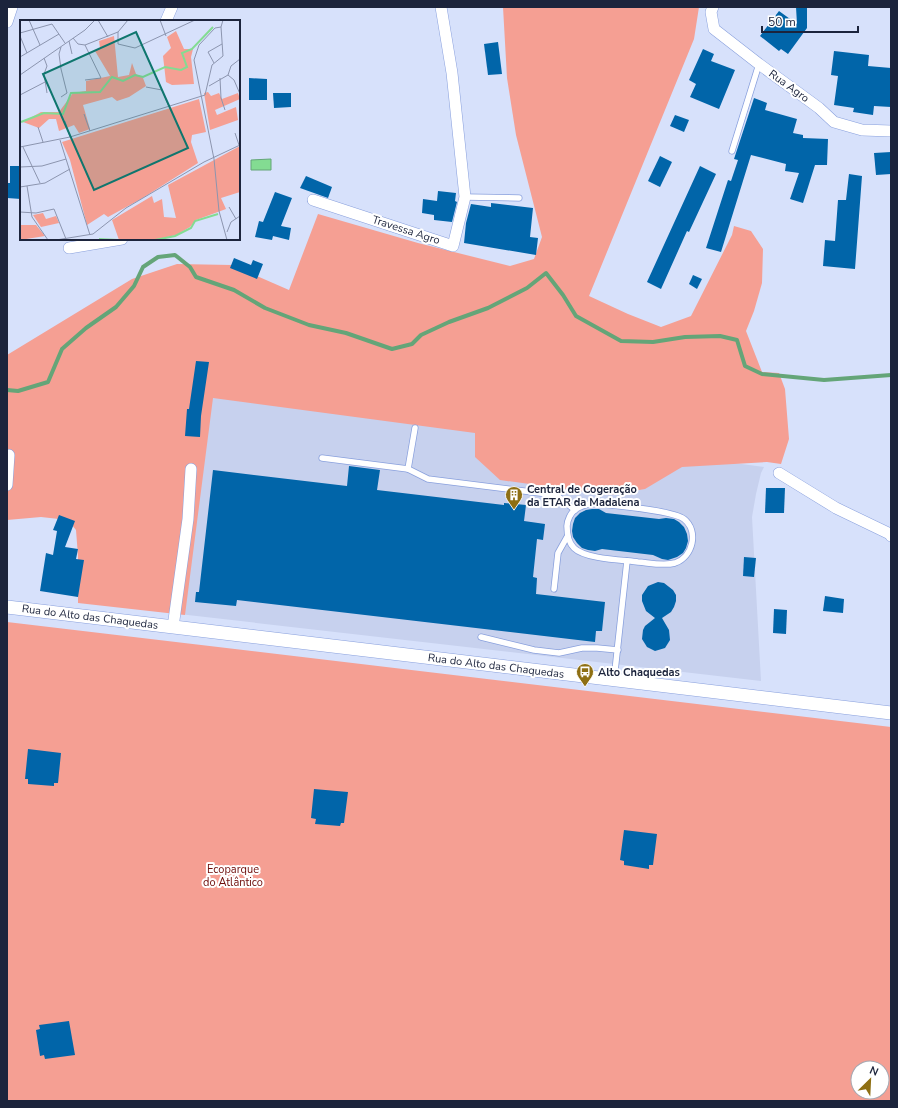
<svg xmlns="http://www.w3.org/2000/svg" width="898" height="1108" font-family="'Nunito Sans',sans-serif">
	<style>
		.built { fill: #c7d1ee }
		.green { fill: #f59f93; fill-rule: evenodd }
		.water { fill: #83dc92; stroke: #64a578 }
		.lines { fill: none; stroke-linecap: round; stroke-linejoin: round }
		.stream { stroke: #64a578; stroke-width: 4 }
		.building { fill: #0165a9 }
		.service-casing { stroke: #89a0dd; stroke-width: 7 }
		.minor-casing { stroke: #89a0dd; stroke-width: 12 }
		.tertiary-casing { stroke: #89a0dd; stroke-width: 14 }
		.service { stroke: #fff; stroke-width: 5.5 }
		.minor { stroke: #fff; stroke-width: 11 }
		.tertiary { stroke: #fff; stroke-width: 13 }
		.labels { text-anchor: middle; dominant-baseline: central; stroke-width: 4; stroke-linejoin: round; paint-order: stroke }
		.street-label { font-size: 11px; fill: #1c243c; stroke: #fff }
		.poi-label { font-size: 11px; font-weight: bold; fill: #1c243c; stroke: #fff; text-anchor: start }
		.park-label { font-size: 11px; fill: #6e0c09; stroke: #fff }
		.inset-river { fill: none; stroke: #83dc92; stroke-width: 2 }
		.inset-road { fill: none; stroke: #8c95af; stroke-width: 1 }
		.view { fill: #0f766e; fill-opacity: 0.15; stroke: #0f766e; stroke-width: 2 }
		.inset-edge { fill: none; stroke: #1c243c; stroke-width: 2 }
	</style>
	<rect width="100%" height="100%" fill="#d7e1fb"/>
	<path class="built" d="M207 395 421 421 764 467 761 473 756 494 752 517 761 681 179 614Z"/>
	<g class="green">
		<path d="M503 7H699L694 39 589 296 628 314 661 327 691 316 732 235 734 226 751 231 763 249 762 283 754 311 746 331 762 372 779 373 785 389 789 439 781 464 767 462 682 467 645 489 609 495 500 480 475 457V433L213 398 185 615 78 603V556L76 530 68 520 41 517 7 520V355L132 279 177 264 232 265 289 290 318 214 418 243 510 266 534 259 542 237 516 135 507 78Z"/>
		<path d="M7 622 891 727V1101H7ZM858 1068H882V1092H858Z"/>
	</g>
	<path class="water" d="M271 159V170H251V160Z"/>
	<g class="lines">
		<path class="stream" d="M7 390 18 391 48 382 62 349 86 328 116 307 134 286 143 267 158 257 175 255 190 267 196 277 234 290 265 308 309 325 346 333 392 349 412 344 421 335 449 322 488 308 527 288 546 273 563 295 576 316 621 341 653 342 685 337 720 336 737 340 745 366 762 374 824 380 891 375"/>
	</g>
	<g class="building">
		<path d="M796 7H807V28L788 54 781 49 779 51 760 36 779 11 797 24Z"/>
		<path d="M498 42 502 74 488 75 484 44Z"/>
		<path d="M703 49 714 54 711 61 735 70 719 109 690 97 696 84 689 80Z"/>
		<path d="M834 51 869 55 868 66 891 68V107L874 106 873 115 853 112 854 108 834 105 838 76 831 75Z"/>
		<path d="M249 78 267 79V100H249Z"/>
		<path d="M273 93H291V107L274 108Z"/>
		<path d="M754 98 767 103 765 110 797 119 793 133 803 135V138L828 139 827 165H815L803 203 790 199 799 173 785 171 786 164 751 155 721 252 706 248 728 180 731 181 738 160 734 159Z"/>
		<path d="M675 115 689 120 684 132 670 126Z"/>
		<path d="M891 152V174L876 175 874 153Z"/>
		<path d="M660 156 672 162 660 187 648 181Z"/>
		<path d="M10 166H21V199L7 198V183H10Z"/>
		<path d="M700 166 716 174 689 232 687 231 661 289 647 282Z"/>
		<path d="M849 174 862 176 855 269 823 266 825 240 835 241 838 200H846Z"/>
		<path d="M306 176 332 187 328 198 300 188Z"/>
		<path d="M438 191 456 193 455 201 457 202 452 222 434 220V215L422 213 423 199 437 201Z"/>
		<path d="M275 192 292 198 281 226 291 228 289 240 273 236 272 240 255 237 259 221 263 222Z"/>
		<path d="M491 203 533 208 530 237 538 238 536 255 464 243 466 223 471 204 491 207Z"/>
		<path d="M234 258 251 265 253 260 263 264 257 279 230 268Z"/>
		<path d="M693 275 702 279 697 289 689 284Z"/>
		<path d="M196 361 209 362 201 416 200 437 185 436 187 409H189Z"/>
		<path d="M349 466 380 470 377 490 504 505V503L526 505 524 521 545 524 543 540 537 539 533 577 537 578 536 594 605 602 602 631H596L595 642 237 600 236 606 195 602 196 592H199L213 470 347 486Z"/>
		<path d="M766 488H785L784 513H765Z"/>
		<path d="M592 509H599L606 513 659 519 666 518 674 519 679 522 684 527 687 534 688 541 686 548 683 553 677 557 668 560 662 559 653 555 602 549 595 551 588 550 582 548 577 543 573 537 572 531 573 524 575 518 580 513 586 510Z"/>
		<path d="M59 515 75 521 65 547 78 549 76 559 84 560 78 597 40 591 46 553 53 555 57 531 53 530Z"/>
		<path d="M744 557 756 558 754 577 743 576Z"/>
		<path d="M658 582 664 583 673 590 676 595V601L674 607 671 612 662 618 669 630 670 640 665 648 655 651 647 647 642 639 643 630 645 626 655 618 646 611 642 601V595L648 586Z"/>
		<path d="M825 596 844 599 843 613 823 611Z"/>
		<path d="M774 609 787 610 786 634 773 633Z"/>
		<path d="M28 749 61 753 58 783H54V786L28 784V779H25Z"/>
		<path d="M314 789 348 792 344 823H341L340 826 315 824 316 819 311 818Z"/>
		<path d="M624 830 657 834 653 865H649V869L624 865V861L620 860Z"/>
		<path d="M69 1021 75 1055 45 1059 44 1055 40 1056 36 1030 40 1029 39 1025Z"/>
	</g>
	<g class="lines">
		<defs>
			<g id="service">
				<path d="M732 151 759 64"/>
				<path d="M465 197 519 198"/>
				<path d="M322 458 408 469 428 479 556 495 575 510"/>
				<path d="M408 469 415 428"/>
				<path d="M592 503C610 505 672 510 684 519 699 531 693 557 675 563 664 566 650 563 638 562 623 560 585 559 574 548 568 542 567 534 567 526 567 521 571 512 575 510 579 506 587 505 592 503Z"/>
				<path d="M554 589 558 553 567 537"/>
				<path d="M481 637 534 650 559 653 582 648H597L618 650"/>
				<path d="M614 680 627 561"/>
			</g>
			<g id="minor">
				<path d="M713 7 711 12 714 29 759 64 819 108 834 122 862 130 891 131"/>
				<path d="M166 21 172 7"/>
				<path d="M7 22 12 7"/>
				<path d="M313 200 453 246 465 197 452 73 441 7"/>
				<path d="M69 248 122 239"/>
				<path d="M779 473 836 508 890 534 891 536"/>
				<path d="M7 485 9 455"/>
				<path d="M173 627 188 519 191 469"/>
			</g>
			<path id="tertiary" d="M7 607 891 713"/>
		</defs>
		<use href="#service" class="service-casing"/>
		<use href="#minor" class="minor-casing"/>
		<use href="#tertiary" class="tertiary-casing"/>
		<use href="#service" class="service"/>
		<use href="#minor" class="minor"/>
		<use href="#tertiary" class="tertiary"/>
	</g>
	<defs>
		<symbol id="building-pin" viewBox="-11 -11 22 30"><path d="M0 17L-7.5 6A9.5 9.5 0 1 1 7.5 6Z" fill="#8e6f13" stroke="#fff"/><path d="M-4-6H4V6H1V3H-1V6H-4ZM-2.5-4.3h1.7v1.8h-1.7ZM.8-4.3h1.7v1.8H.8ZM-2.5-1h1.7V.8h-1.7ZM.8-1h1.7V.8H.8Z" fill="#fff"/></symbol>
		<symbol id="bus-pin" viewBox="-11 -11 22 30"><path d="M0 17L-7.5 6A9.5 9.5 0 1 1 7.5 6Z" fill="#8e6f13" stroke="#fff"/><path d="M-5-6H5V4H4V6H2V4H-2V6H-4V4H-5ZM-3.5-4V0h7V-4ZM-3.5 1.2v1.5H-2V1.2ZM2 1.2v1.5H3.5V1.2Z" fill="#fff"/></symbol>
	</defs>
	<g fill-rule="evenodd">
		<use href="#building-pin" x="504" y="485" width="20" height="27"/>
		<use href="#bus-pin" x="575" y="662" width="20" height="27"/>
	</g>
	<g class="labels">
		<g class="street-label">
			<text transform="translate(789 86) rotate(36)">Rua Agro</text>
			<text transform="translate(406 230) rotate(18)">Travessa Agro</text>
			<text transform="translate(90 617) rotate(7)">Rua do Alto das Chaquedas</text>
			<text transform="translate(496 666) rotate(7)">Rua do Alto das Chaquedas</text>
		</g>
		<g class="poi-label">
			<text x="527" y="489">Central de Cogeração<tspan x="527" dy="13">da ETAR da Madalena</tspan></text>
			<text x="598" y="672">Alto Chaquedas</text>
		</g>
		<g class="park-label">
			<text x="233" y="869">Ecoparque<tspan x="233" dy="13">do Atlântico</tspan></text>
		</g>
	</g>
	<g transform="translate(20 20)">
		<rect width="220" height="220" fill="#d7e1fb"/>
		<path d="M156 11 164 29H173L171 37 174 64 152 65 146 62 143 36 151 28 147 17ZM94 16 98 57 109 55 112 43 116 54 123 58 126 66 109 77 97 81 92 77 63 85 70 109 59 113 54 105 39 111 36 99H29L19 108 3 102 21 92H39L53 73 66 71V61L90 56 75 31 80 28 79 21ZM188 72 191 76 199 73 202 79 218 73 220 79 195 90 197 95 216 87 218 100 190 110 184 73ZM179 79 186 112 172 115 171 122 178 143 121 179 88 197 84 194 67 205 50 140 42 122ZM220 126V172L201 178 206 189 176 200 170 207 156 215 134 220H99L92 200 132 176 134 183 142 179 144 197 156 198 148 165ZM23 193 26 199 36 196 39 203 21 207 13 195ZM0 205H16L25 216 0 220Z" fill="#f59f93"/>
		<path class="inset-river" d="M1 102 24 93 43 94 51 73 80 72 92 57 103 61 115 55 123 57 145 47 161 50 167 47 162 33 172 29 193 7M79 219 98 220M135 220 155 216 171 208 175 201 198 194"/>
		<path class="inset-road" d="M9 0 20 25M78 0 88 17M140 0 146 16M203 0 201 7 195 8 179 25 174 40 194 139 199 191 207 220M98 12 108 0M0 13 32 4 45 23M0 16 7 33M53 18 58 24 65 25 98 12V24L115 28 175 0M49 21 52 34M0 37 39 14M24 38 27 46 24 54 27 73M194 43 188 32 202 24M0 55 65 10 75 0M208 55 214 60 220 74M200 58 201 78 205 90M65 60 81 58 65 25M189 66 208 55 211 46 220 39M126 67 142 70 149 87M0 75 25 62M41 77 47 73 41 49 39 34 41 27M64 94 70 111M45 101 50 117M18 107 23 122M215 113 219 125M40 120 70 215M0 127 50 117 185 75 192 45 203 36 201 7M3 127 20 163M0 147 22 146 46 139M7 166 12 197 28 220M0 167 25 163 50 149M209 187 216 199M0 192 16 193 34 189 46 219M207 212 211 202 220 196M36 220 73 214 106 188 184 142 220 125"/>
		<path class="view" d="M116 12 168 128 74 170 23 54Z"/>
		<rect width="220" height="220" class="inset-edge"/>
	</g>
	<rect width="898" height="1108" fill="none" stroke="#1c243c" stroke-width="16"/>
	<g transform="translate(870 1080) rotate(24)"><circle r="19" fill="#ffffff" stroke="#a4a7b1"/>
	<path d="M0-3L7 15L0 10L-7 15Z" fill="#8e6f13"/>
	<text y="-6" font-size="11" font-weight="bold" text-anchor="middle" fill="#1c243c">N</text>
	</g>
	<path d="M762 26v6h96v-6" fill="none" stroke="#1c243c" stroke-width="2"/>
	<text x="768" y="26" font-size="12" fill="#1c243c" stroke="#ffffff" stroke-width="3" paint-order="stroke">50 m</text>
</svg>
